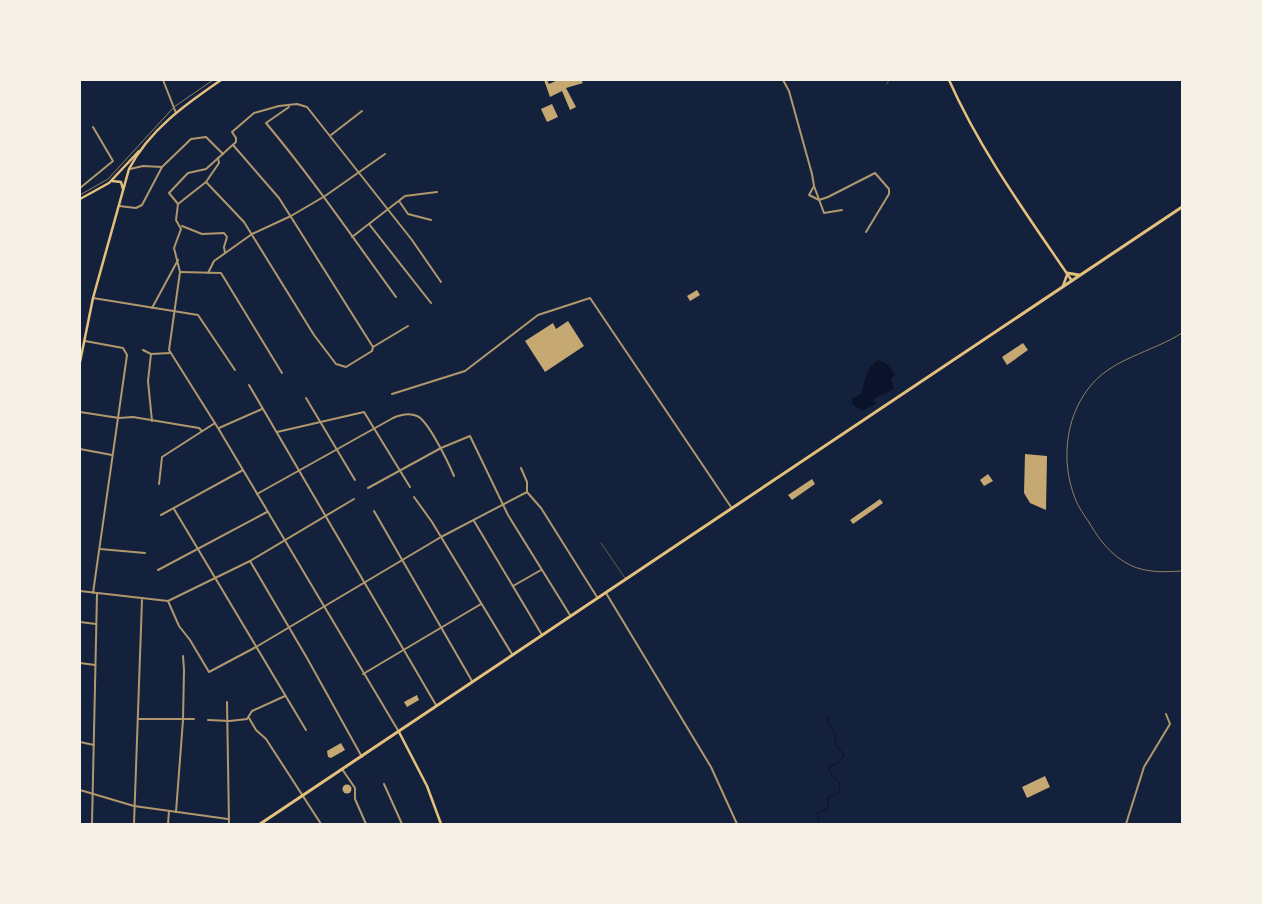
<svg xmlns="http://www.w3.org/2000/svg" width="1262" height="904" font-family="'Golos Text',sans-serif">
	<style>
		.water { fill: #0b132b }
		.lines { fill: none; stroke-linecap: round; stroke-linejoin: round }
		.stream { stroke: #0b132b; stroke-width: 1 }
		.building { fill: #c6a872 }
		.service { stroke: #b1986c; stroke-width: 0.5 }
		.minor { stroke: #b1986c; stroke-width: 2 }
		.tertiary { stroke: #b1986c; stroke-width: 2 }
		.secondary { stroke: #e5c07b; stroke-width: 2.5 }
		.primary { stroke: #e5c07b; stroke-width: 2.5 }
		.trunk { stroke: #e5c07b; stroke-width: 3 }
		.tram { stroke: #918062; stroke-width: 1 }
		.rail { stroke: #918062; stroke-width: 1 }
	</style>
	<rect width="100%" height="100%" fill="#14213d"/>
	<path class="water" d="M878 360 886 363 895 374 891 379 894 389 875 398 874 401 877 403 862 411 852 404V399L862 393C865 379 866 368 878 360Z"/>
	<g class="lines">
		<path class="stream" d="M819 824 817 813 828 809V797L836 795 840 789C841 778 829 777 829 767L839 762 844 755 835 743 836 734 829 725 827 717"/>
	</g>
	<g class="building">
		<path d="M544 80H547L549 84 558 80H581L583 83 566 88 576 107 570 110 562 91 550 97Z"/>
		<path d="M552 104 558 117 547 122 541 109Z"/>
		<path d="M697 290 700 295 690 301 687 296Z"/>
		<path d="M568 321 584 346 545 372 525 341 553 323 556 329Z"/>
		<path d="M1023 343 1028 350 1007 365 1002 357Z"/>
		<path d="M1025 454 1047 456 1046 510 1030 503 1024 493Z"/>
		<path d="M988 474 993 481 984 486 980 480Z"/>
		<path d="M812 479 815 484 792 500 788 495Z"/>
		<path d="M880 499 883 503 853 524 850 520Z"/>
		<path d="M417 695 419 700 407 707 404 702Z"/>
		<path d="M341 743 345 750 331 758 328 757 327 751Z"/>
		<path d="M1045 776 1050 787 1027 798 1022 787Z"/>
		<circle cx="347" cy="789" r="4.5"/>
	</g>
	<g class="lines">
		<g class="service">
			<path d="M887 84 889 80"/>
			<path d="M601 543 625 578"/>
		</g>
		<g class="minor">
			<path d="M783 80 789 91 812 174 814 186 809 195 819 200 828 197 875 173 889 189V194L866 232"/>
			<path d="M289 107 266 123C313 179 353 238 396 297"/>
			<path d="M331 135 362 111"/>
			<path d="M233 145 279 198 373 347"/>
			<path d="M218 158 219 163 206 182 178 204 176 220 181 229 174 248 180 272 169 350 218 428 399 732"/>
			<path d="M130 169 143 166 162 167"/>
			<path d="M206 182 244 222 314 335 336 364 346 367 372 351 373 347 408 326"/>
			<path d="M814 186 824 213 842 210"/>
			<path d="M80 188 113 161 93 127"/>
			<path d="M399 201 408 214 431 220"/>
			<path d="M178 204 169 193 188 173 206 169 236 142V138L232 132 254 113 279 106 297 104 307 107 412 240 441 282"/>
			<path d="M119 206 136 208 142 205 162 167 191 139 206 137 223 154"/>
			<path d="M369 224 431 303"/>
			<path d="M182 226 202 234 224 233 227 237 224 247 225 253"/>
			<path d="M352 237 405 196 437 192"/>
			<path d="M180 272 221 273 282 373"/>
			<path d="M208 273 214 261 252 234 291 216 325 196 385 154"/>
			<path d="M93 298 198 315 235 370"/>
			<path d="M152 308 178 260"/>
			<path d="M85 341 123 348 127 355 93 593"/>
			<path d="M143 350 151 354 170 353"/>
			<path d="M151 354 148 381 152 421"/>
			<path d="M249 385 436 705"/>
			<path d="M392 394 465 371 538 315 590 298 731 507"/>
			<path d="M306 398 355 480"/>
			<path d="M80 412 119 418 133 417 199 428 202 431"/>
			<path d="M219 428 262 409"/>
			<path d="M277 432 364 412 410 487"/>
			<path d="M80 449 112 455"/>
			<path d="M521 468 527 482V492L541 508 597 597"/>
			<path d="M159 484 162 457 215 423"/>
			<path d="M368 488 441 448 470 436 508 515 570 615"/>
			<path d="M257 494 393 418C400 415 410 413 417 416 428 420 449 464 454 476"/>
			<path d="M414 497 432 522 512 654"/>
			<path d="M174 509 306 730"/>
			<path d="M374 511 472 681"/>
			<path d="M161 515 243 470"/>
			<path d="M474 521 542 635"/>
			<path d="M100 549 145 553"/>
			<path d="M250 561 307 658 362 757"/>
			<path d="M158 570 267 512"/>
			<path d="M513 586 541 570"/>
			<path d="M80 591 168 601 250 561 354 499"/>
			<path d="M606 593 711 767 737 824"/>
			<path d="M168 601 179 626 190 640 209 672 256 647 441 537 527 492"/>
			<path d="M80 622 96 624"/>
			<path d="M80 663 95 665"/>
			<path d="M363 674 481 604"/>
			<path d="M227 702 229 824"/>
			<path d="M249 718 256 730 266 739 321 824"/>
			<path d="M138 719H194"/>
			<path d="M208 720 230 721 247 719 252 711 285 696"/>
			<path d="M80 742 94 745"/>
			<path d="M342 769 355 788V799L366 824"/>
			<path d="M384 784 402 824"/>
			<path d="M80 790 134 806 228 819"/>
			<path d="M176 812 183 720 184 670 183 656"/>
			<path d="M92 824 97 594"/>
			<path d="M134 824 142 600"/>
			<path d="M168 824 169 811"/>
			<path d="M1126 824 1144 767 1170 724 1166 714"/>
		</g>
		<path class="tertiary" d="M163 80 176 113"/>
		<g class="secondary">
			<path d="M949 80C981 152 1028 216 1072 281"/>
			<path d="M112 181 121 182 123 189"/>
			<path d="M80 199 109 183 139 151"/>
			<path d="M1063 286 1067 275"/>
			<path d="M399 732 427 786 441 824"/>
		</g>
		<path class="primary" d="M80 362 93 298 129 169C149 130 186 104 221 80"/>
		<g class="trunk">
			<path d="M1067 273 1079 275"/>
			<path d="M260 824 1182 207"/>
		</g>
		<path class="tram" d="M80 195 108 179 174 107 213 80"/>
		<path class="rail" d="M1182 333C1151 353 1111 358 1088 389 1065 419 1061 463 1075 498 1078 507 1085 516 1090 524 1100 541 1112 556 1130 565 1146 573 1165 572 1182 571"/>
	</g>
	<rect width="1262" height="904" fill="none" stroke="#f6f1e7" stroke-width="162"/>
</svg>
